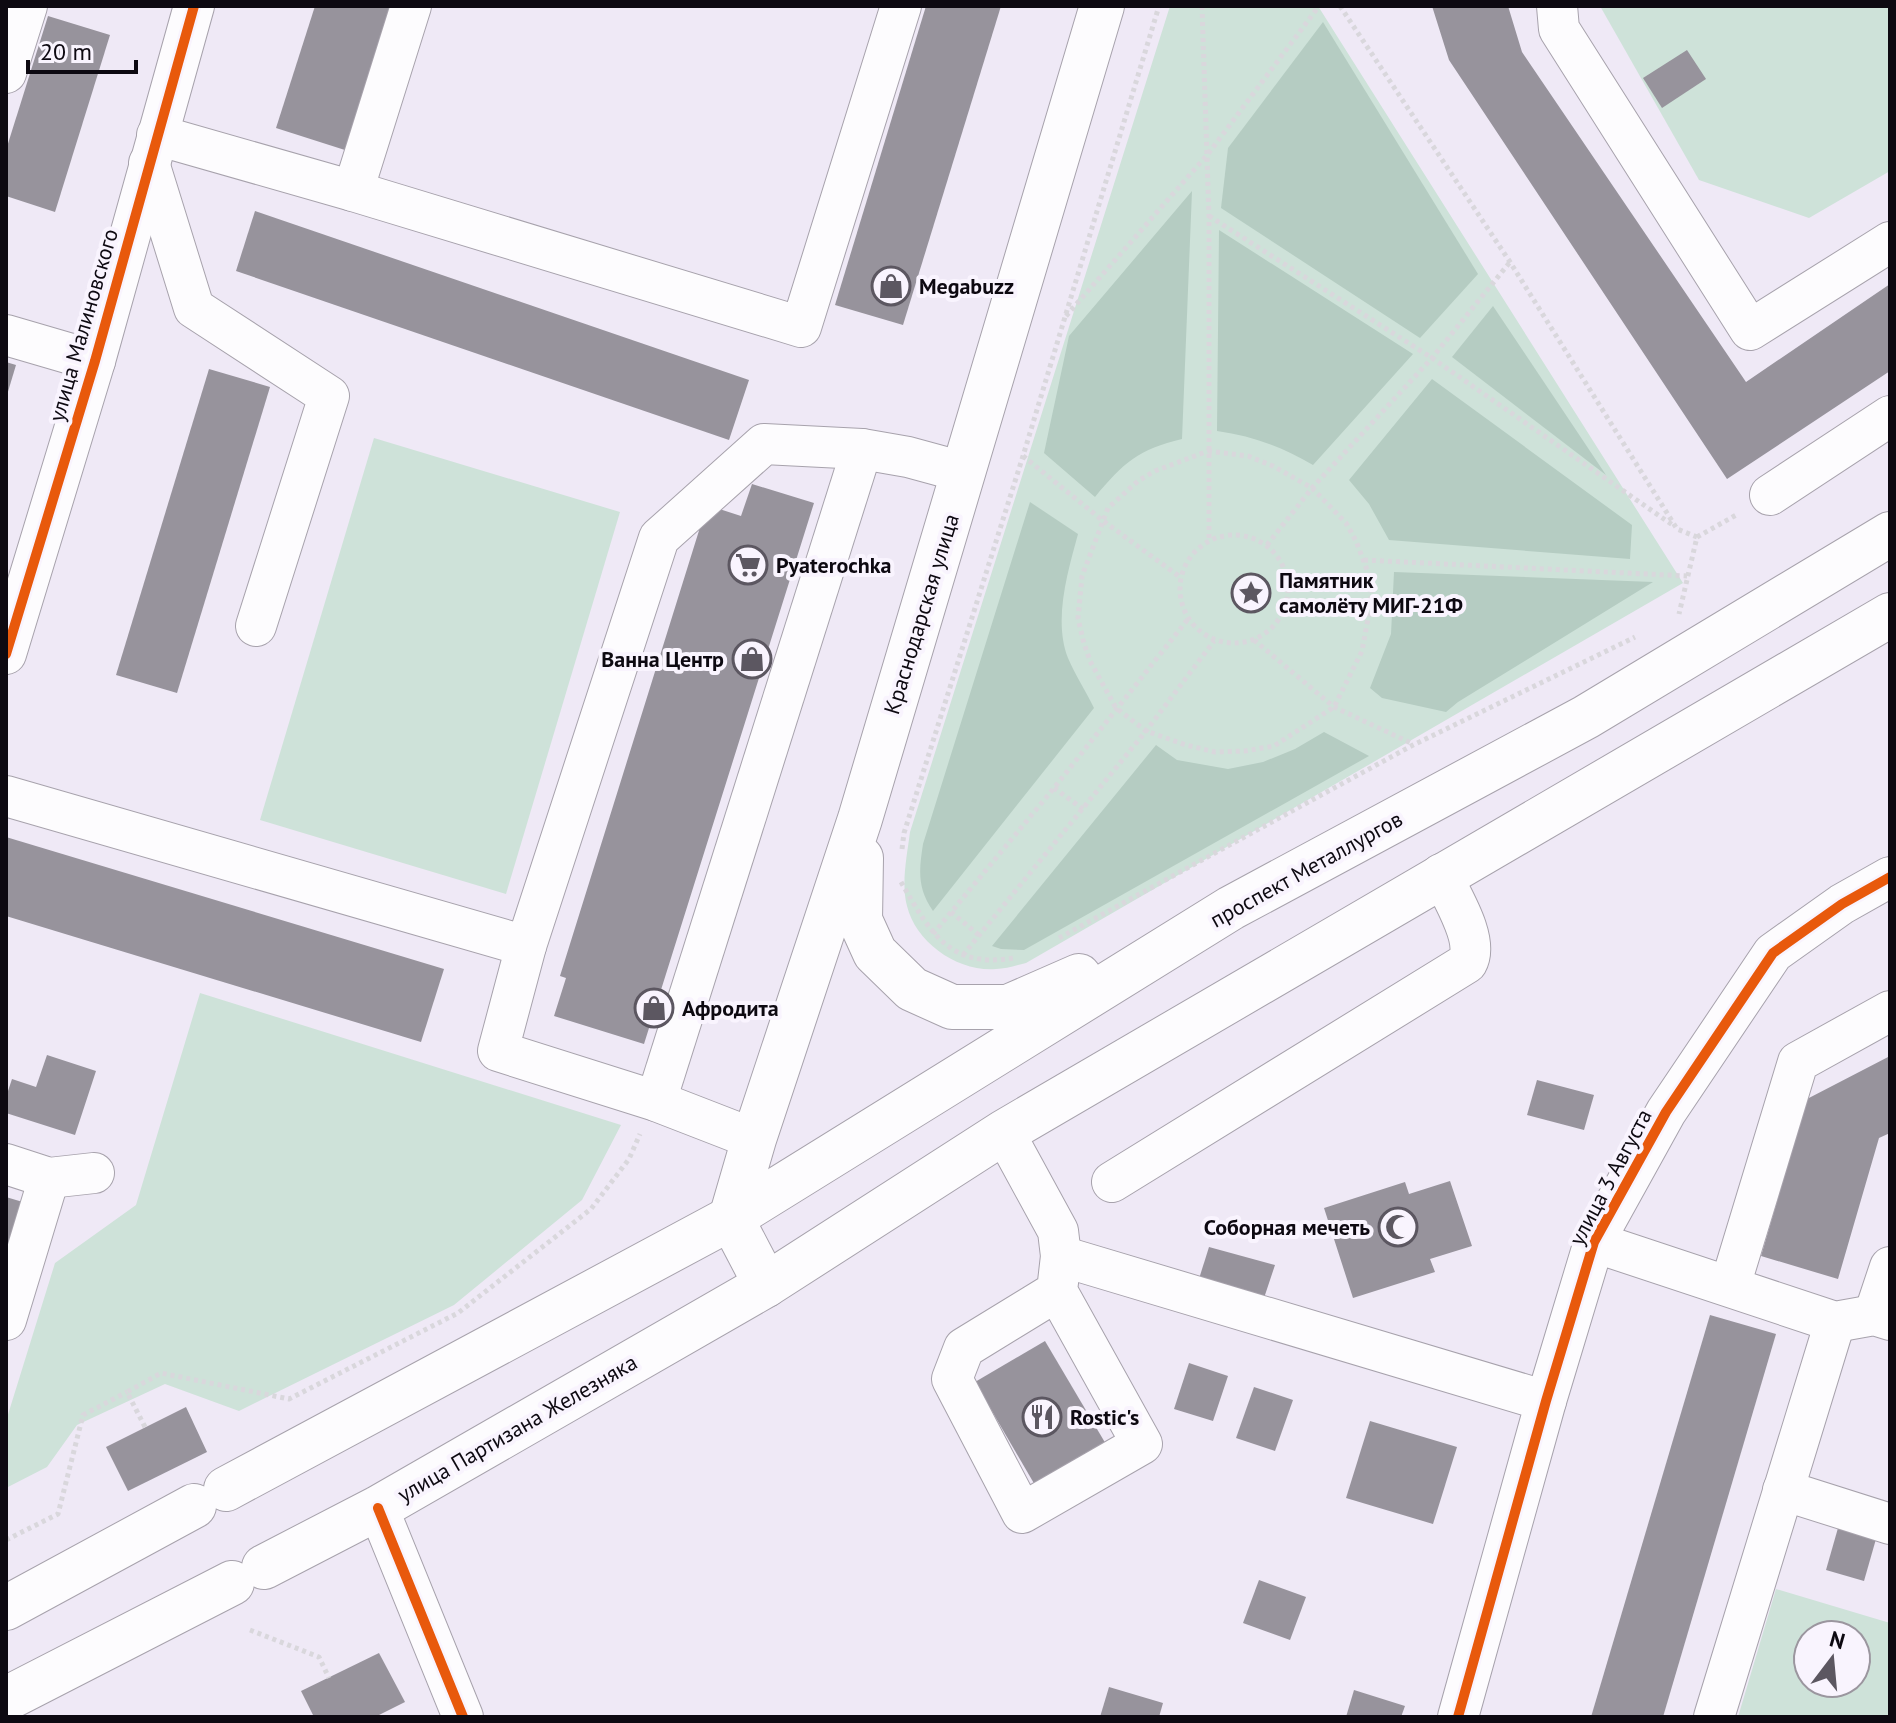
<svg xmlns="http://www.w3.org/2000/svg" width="1896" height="1723" font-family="'PT Sans',sans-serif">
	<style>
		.green { fill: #cee2d9; fill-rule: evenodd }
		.forest { fill: #b5ccc2 }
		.building { fill: #97939c }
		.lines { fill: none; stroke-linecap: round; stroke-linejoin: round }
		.minor-casing { stroke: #a7a2ac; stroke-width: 42 }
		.major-casing { stroke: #a7a2ac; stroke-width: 46 }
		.path { stroke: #d9d7dc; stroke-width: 5; stroke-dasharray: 4 4; stroke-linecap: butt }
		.minor { stroke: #fdfcfe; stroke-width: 40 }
		.major { stroke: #fdfcfe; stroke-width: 44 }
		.cycleway-casing { stroke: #f9f4fe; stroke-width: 15 }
		.cycleway { stroke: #e8590c; stroke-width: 10 }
		.labels { text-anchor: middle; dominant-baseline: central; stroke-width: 8; stroke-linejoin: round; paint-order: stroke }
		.poi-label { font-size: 22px; font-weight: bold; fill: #0d0911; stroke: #f9f4fe; text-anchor: start }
		.street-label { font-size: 22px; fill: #0d0911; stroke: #f9f4fe }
	</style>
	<rect width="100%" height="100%" fill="#efe9f6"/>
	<g class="green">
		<path d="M1170 6H1318L1683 583 1026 963C1017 965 1006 969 996 969 958 972 916 943 907 906 901 883 907 856 910 832Z"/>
		<path d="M1600 6H1890V171L1809 218 1699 180Z"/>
		<path d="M374 438 620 512 506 894 260 820Z"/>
		<path d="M200 993 621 1125 582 1200 454 1305 239 1411 165 1384 77 1425 47 1467 6 1488V1421L55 1263 136 1205Z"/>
		<path d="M1776 1589 1890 1623V1717H1738ZM1808 1635H1856V1683H1808Z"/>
	</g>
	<g class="forest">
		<path d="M1323 22 1478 274 1420 338 1221 208 1228 148Z"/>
		<path d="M1192 191 1182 439C1139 449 1123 463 1095 497L1044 453 1069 336Z"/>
		<path d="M1219 230 1413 354 1313 465C1282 447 1253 436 1217 431Z"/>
		<path d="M1493 306 1606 475 1452 357Z"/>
		<path d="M1432 379 1632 525 1630 559 1389 540 1369 504 1349 480Z"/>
		<path d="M1030 502 1078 534C1068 571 1053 620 1068 658 1075 675 1086 691 1094 708L933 911C917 888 919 870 923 844Z"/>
		<path d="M1394 572 1653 582 1458 702 1446 712 1382 698 1370 688 1391 634Z"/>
		<path d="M1324 732 1369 756 1024 950 1001 949 992 946 1156 745 1177 760 1228 769 1263 762 1295 749Z"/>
	</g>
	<g class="building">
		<path d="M315 6H394L348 151 276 128Z"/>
		<path d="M926 6H1001L903 325 835 305Z"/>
		<path d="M1432 6H1508L1522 52 1746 382 1890 284V371L1727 479 1449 60Z"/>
		<path d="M48 16 110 35 55 212 6 196V150Z"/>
		<path d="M1687 50 1706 79 1662 108 1643 78Z"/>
		<path d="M255 211 749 380 729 440 236 271Z"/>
		<path d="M6 362 16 365 7 395H6Z"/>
		<path d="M209 369 270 387 177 693 116 675Z"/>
		<path d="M752 484 814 503 644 1044 554 1016 566 978 560 976 707 505 741 516Z"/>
		<path d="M6 837 444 969 421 1042 6 916Z"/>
		<path d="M47 1055 96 1071 75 1135 6 1113V1097L12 1079 36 1087Z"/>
		<path d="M1890 1056V1133L1879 1138 1838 1279 1761 1256 1807 1099Z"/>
		<path d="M1537 1080 1594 1095 1584 1130 1527 1115Z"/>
		<path d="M1450 1181 1472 1246 1430 1259 1435 1272 1353 1298 1324 1208 1405 1182 1409 1194Z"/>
		<path d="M6 1197 26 1203 6 1265Z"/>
		<path d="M1209 1247 1275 1265 1263 1301 1198 1282Z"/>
		<path d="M1710 1315 1776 1334 1663 1717H1591Z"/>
		<path d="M1045 1341 1110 1451 1039 1492 975 1382Z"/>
		<path d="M1189 1363 1228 1376 1213 1421 1174 1409Z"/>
		<path d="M1254 1387 1293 1400 1275 1451 1236 1438Z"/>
		<path d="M186 1407 207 1452 128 1491 106 1447Z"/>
		<path d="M1370 1421 1457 1447 1433 1524 1346 1498Z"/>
		<path d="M1840 1521 1878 1532 1864 1581 1826 1570Z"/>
		<path d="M1259 1580 1306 1597 1290 1640 1243 1623Z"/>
		<path d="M379 1653 405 1702 375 1717H314L301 1691Z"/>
		<path d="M1109 1687 1163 1703 1159 1717H1100Z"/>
		<path d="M1354 1690 1405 1706 1401 1717H1346Z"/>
	</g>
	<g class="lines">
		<defs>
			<g id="minor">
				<path d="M1557 6 1559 29 1750 330 1890 242"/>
				<path d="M6 73 27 6"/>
				<path d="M157 135 353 191 411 6"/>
				<path d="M149 163 194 308 329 396 256 626"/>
				<path d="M353 191 801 327 901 6"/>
				<path d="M6 335 95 361"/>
				<path d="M1770 495 1890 416"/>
				<path d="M6 654 95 361 194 6"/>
				<path d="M6 796 526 946 659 538 764 444 862 449 908 457 963 472"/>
				<path d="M526 946 498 1051 656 1101 754 1139"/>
				<path d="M656 1101 862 449"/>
				<path d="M1004 1132 1058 1231 1061 1256 1057 1291 1142 1444 1022 1513 952 1379 964 1348 1057 1291"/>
				<path d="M6 1164 49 1178 94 1173"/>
				<path d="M1112 1182 1467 963C1480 940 1451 896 1441 874"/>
				<path d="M1594 1242 1835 1322 1874 1315 1890 1320"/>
				<path d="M1061 1256 1546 1401"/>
				<path d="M1730 1286 1798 1062 1890 1011"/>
				<path d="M1874 1315 1890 1267"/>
				<path d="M6 1320 49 1178"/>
				<path d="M1783 1490 1890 1524"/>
				<path d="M378 1508 463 1717"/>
				<path d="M1458 1717 1546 1401 1594 1242 1666 1112 1773 953 1842 904 1890 877"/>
				<path d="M1714 1717 1835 1322"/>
			</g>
			<g id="major">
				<path d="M861 858 860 920 875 953 912 989 952 1007H1008L1079 976"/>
				<path d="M731 1218 754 1139 860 819 1102 6"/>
				<path d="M731 1218 766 1285"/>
				<path d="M226 1489 731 1218 1231 908 1586 717 1890 534"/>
				<path d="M264 1567 378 1508 766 1285 1004 1132 1890 615"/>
				<path d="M6 1608 194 1506"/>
				<path d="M6 1699 232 1583"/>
			</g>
		</defs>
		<use href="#minor" class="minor-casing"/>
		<use href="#major" class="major-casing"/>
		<g class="path">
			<path d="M1202 6 1209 216V541"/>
			<path d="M1340 6 1510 262 1677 529 1697 537 1679 614"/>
			<path d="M1209 216 1432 358 1674 526"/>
			<path d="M1066 316 1208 154 1319 6"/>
			<path d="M1208 451 1248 456 1273 466 1312 488 1346 523 1356 541 1372 583 1370 608 1362 651 1334 707 1274 746 1245 751 1215 752 1186 745 1146 731 1116 708 1090 661 1083 640 1078 618 1082 576 1108 508 1138 481 1155 471Z"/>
			<path d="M1023 456 1102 520 1180 577"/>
			<circle cx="1234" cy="589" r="54"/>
			<path d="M1697 537 1738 514"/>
			<path d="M1267 545 1312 488 1432 358 1510 262"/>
			<path d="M1364 560 1687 576"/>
			<path d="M1254 640 1334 707 1413 744"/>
			<path d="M1054 788 1083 809"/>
			<path d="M902 849 904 833 1023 456 1159 6"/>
			<path d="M901 882C930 932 949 969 1014 958"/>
			<path d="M951 912 980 936"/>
			<path d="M933 934 1054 788 1188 619"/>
			<path d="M1059 938 1413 745 1635 637"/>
			<path d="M963 955 1146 731 1214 641"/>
			<path d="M145 1427 127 1392 161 1373 289 1399 458 1313 591 1209 629 1159 640 1134"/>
			<path d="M6 1540 58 1514 83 1415 127 1392"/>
			<path d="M250 1630 319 1657 329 1678"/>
		</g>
		<use href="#minor" class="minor"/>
		<use href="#major" class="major"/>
		<defs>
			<g id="cycleway">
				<path d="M6 654 95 361 194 6"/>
				<path d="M378 1508 463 1717"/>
				<path d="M1458 1717 1546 1401 1594 1242 1666 1112 1773 953 1842 904 1890 877"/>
			</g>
		</defs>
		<use href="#cycleway" class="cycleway-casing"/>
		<use href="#cycleway" class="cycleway"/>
	</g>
	<defs>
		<symbol id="shop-ring" viewBox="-11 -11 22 22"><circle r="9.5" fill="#f9f4fe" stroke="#5c5761" stroke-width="1.5"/><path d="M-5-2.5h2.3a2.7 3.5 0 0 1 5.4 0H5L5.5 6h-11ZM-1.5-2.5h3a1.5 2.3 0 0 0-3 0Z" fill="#5c5761"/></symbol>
		<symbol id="supermarket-ring" viewBox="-11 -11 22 22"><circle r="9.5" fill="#f9f4fe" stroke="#5c5761" stroke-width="1.5"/><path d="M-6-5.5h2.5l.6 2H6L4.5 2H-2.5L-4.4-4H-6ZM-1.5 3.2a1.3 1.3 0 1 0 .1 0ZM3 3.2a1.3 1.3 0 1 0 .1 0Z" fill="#5c5761"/></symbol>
		<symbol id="sight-ring" viewBox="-11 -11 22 22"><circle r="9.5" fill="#f9f4fe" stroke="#5c5761" stroke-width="1.5"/><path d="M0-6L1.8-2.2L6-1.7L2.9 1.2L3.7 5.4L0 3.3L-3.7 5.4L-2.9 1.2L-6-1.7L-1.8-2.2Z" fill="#5c5761"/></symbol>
		<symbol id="mosque-ring" viewBox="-11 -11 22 22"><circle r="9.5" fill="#f9f4fe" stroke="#5c5761" stroke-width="1.5"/><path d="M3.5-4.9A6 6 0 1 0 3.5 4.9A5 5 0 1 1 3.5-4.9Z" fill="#5c5761"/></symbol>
		<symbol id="restaurant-ring" viewBox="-11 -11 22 22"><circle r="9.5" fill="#f9f4fe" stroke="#5c5761" stroke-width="1.5"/><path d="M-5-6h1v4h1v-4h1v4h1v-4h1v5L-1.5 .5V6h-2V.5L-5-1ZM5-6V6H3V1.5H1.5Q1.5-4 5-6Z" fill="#5c5761"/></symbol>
	</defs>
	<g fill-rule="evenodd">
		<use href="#shop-ring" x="869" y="264" width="44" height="44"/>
		<use href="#supermarket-ring" x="726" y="543" width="44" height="44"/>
		<use href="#sight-ring" x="1229" y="571" width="44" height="44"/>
		<use href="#shop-ring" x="730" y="637" width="44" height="44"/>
		<use href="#shop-ring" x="632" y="986" width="44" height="44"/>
		<use href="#mosque-ring" x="1376" y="1205" width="44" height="44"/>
		<use href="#restaurant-ring" x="1020" y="1395" width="44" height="44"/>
	</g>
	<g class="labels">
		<g class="poi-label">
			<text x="919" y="286">Megabuzz</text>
			<text x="776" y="565">Pyaterochka</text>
			<text x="1279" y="580">Памятник<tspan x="1279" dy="25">самолёту МИГ-21Ф</tspan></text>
			<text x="724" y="659" text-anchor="end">Ванна Центр</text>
			<text x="682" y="1008">Афродита</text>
			<text x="1370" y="1227" text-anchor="end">Соборная мечеть</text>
			<text x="1070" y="1417">Rostic's</text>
		</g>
		<g class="street-label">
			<text transform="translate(83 325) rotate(-74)">улица Малиновского</text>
			<text transform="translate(921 614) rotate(-73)">Краснодарская улица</text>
			<text transform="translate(1306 869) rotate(-29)">проспект Металлургов</text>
			<text transform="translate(1610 1177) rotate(-62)">улица 3 Августа</text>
			<text transform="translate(517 1428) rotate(-30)">улица Партизана Железняка</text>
		</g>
	</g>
	<rect width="1896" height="1723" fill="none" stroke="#0d0911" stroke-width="16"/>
	<g transform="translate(1832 1659) rotate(16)"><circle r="38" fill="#f9f4fe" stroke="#9b969f" stroke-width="2"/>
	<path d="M0-6L14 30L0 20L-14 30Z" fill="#5c5761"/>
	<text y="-12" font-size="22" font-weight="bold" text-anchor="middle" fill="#0d0911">N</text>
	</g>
	<path d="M28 60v12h108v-12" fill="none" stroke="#0d0911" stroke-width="4"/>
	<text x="40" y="60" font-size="24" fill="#0d0911" stroke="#f9f4fe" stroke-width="6" paint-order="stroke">20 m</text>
</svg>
